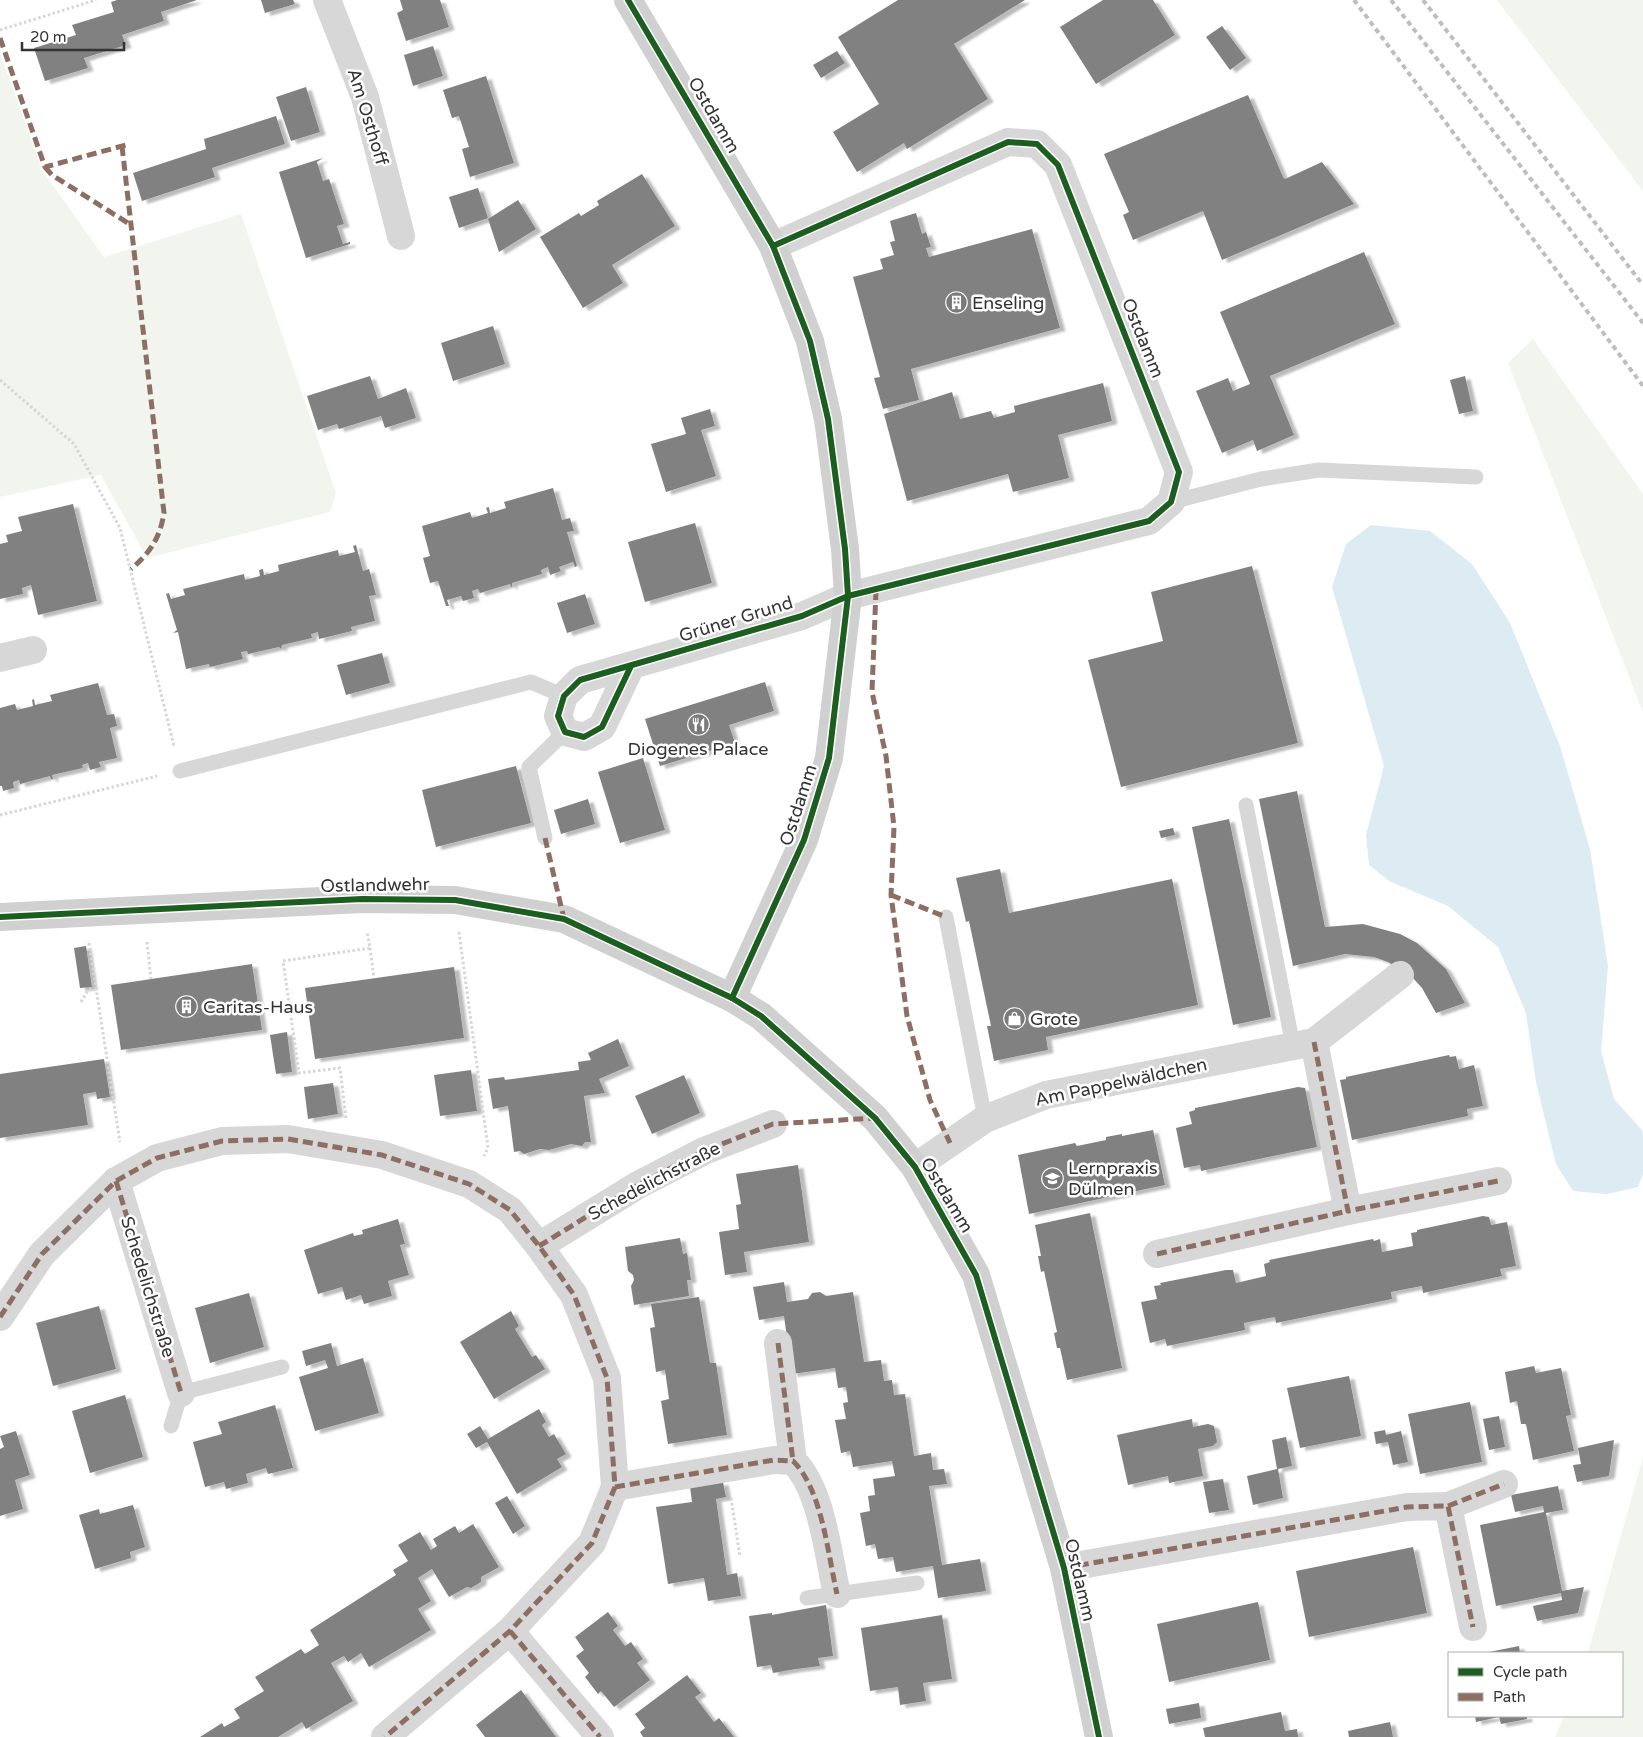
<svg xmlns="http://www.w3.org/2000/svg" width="1643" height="1737" font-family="'Varela Round',sans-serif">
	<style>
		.green { fill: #f1f5ed }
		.water { fill: #ddebf3 }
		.building { fill: #818181; filter: url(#shadow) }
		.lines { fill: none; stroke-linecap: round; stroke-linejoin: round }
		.path { stroke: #d6d6d6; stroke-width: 3; stroke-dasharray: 2.5 2.5; stroke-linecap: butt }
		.lane { stroke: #d7d7d7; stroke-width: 15 }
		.street { stroke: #d7d7d7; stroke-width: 28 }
		.secondary { stroke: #d0d0d0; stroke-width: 28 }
		.rail { stroke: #bebebe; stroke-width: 4; stroke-dasharray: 5 4; stroke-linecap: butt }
		.quiet { stroke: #8d6e63; stroke-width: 5; stroke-dasharray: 10 5; stroke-linecap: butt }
		.cycleway-casing { stroke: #fff; stroke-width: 9 }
		.cycleway { stroke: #1b5e20; stroke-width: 6 }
		.labels { text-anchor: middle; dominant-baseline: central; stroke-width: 5; stroke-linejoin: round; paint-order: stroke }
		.street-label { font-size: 18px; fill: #333; stroke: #fff }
		.poi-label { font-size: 18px; fill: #333; stroke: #fff; text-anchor: start }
	</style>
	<defs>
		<filter id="shadow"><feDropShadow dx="5.5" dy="3" stdDeviation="1" flood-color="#0004"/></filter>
	</defs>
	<rect width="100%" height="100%" fill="#fff"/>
	<g class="green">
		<path d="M1497 0H1643V191Z"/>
		<path d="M0 53 42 170 104 257 241 214 336 493 330 512 147 558 101 475 0 497Z"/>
		<path d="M1533 339 1643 494V713L1508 363Z"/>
		<path d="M1643 1457V1737H1555L1564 1716H1622V1653H1588Z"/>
	</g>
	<path class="water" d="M1371 525 1430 531 1472 564 1510 623 1560 746 1590 849 1608 966 1601 1051 1614 1099 1642 1130 1643 1136V1174L1638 1187 1607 1194 1573 1191 1556 1164 1536 1082 1526 1013 1498 947 1448 906 1389 881 1369 865 1366 835 1384 766 1332 587 1346 544Z"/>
	<g class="building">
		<path d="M117 0H197L161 12 164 21 122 35 126 45 84 58 88 68 45 81 34 48 76 35 72 25 114 12 111 2Z"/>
		<path d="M261 0H293L295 4 265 13Z"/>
		<path d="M400 0H440L449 27 406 41 397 13 403 10Z"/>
		<path d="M898 0H1025L954 44 988 99 907 149 904 143 857 172 833 132 879 104 838 37Z"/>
		<path d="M1103 0H1153L1175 35 1096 84 1060 27Z"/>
		<path d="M1222 26 1246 58 1230 70 1206 37Z"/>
		<path d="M433 46 443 76 413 86 404 55Z"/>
		<path d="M837 51 845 63 821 78 813 65Z"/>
		<path d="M486 76 514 163 470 177 462 149 469 147 459 116 452 118 443 90Z"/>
		<path d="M306 87 320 132 291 141 276 97Z"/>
		<path d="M1248 95 1283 177 1285 179 1322 162 1354 204 1222 260 1203 211 1133 240 1123 215 1129 212 1104 154Z"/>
		<path d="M276 116 285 144 212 168 215 177 142 201 133 173 206 149 204 139Z"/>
		<path d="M323 158 317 162 323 181 329 179 344 224 337 226 343 244 350 242V244L306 258 279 172Z"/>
		<path d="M642 174 675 226 612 265 623 283 583 308 540 237 579 213 581 216 599 205 597 201Z"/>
		<path d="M478 188 488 218 459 228 449 197Z"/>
		<path d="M518 200 536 229 499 252 488 219Z"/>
		<path d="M916 213 922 234 926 232 931 247 926 248 929 257 1032 229 1060 328 911 369 919 400 883 409 874 378 880 377 853 277 883 269 880 259 894 255 890 242 895 241 890 221Z"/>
		<path d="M1364 252 1395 324 1270 376 1294 435 1257 451 1253 440 1222 453 1196 391 1228 378 1233 391 1250 384 1220 312Z"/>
		<path d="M493 326 505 364 453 381 441 343Z"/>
		<path d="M370 376 378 399 406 388 416 418 385 428 381 416 339 429 337 424 318 430 307 396Z"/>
		<path d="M1465 376 1473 411 1459 414 1450 380Z"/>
		<path d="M1103 383 1112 421 1058 435 1069 478 1013 492 1008 474 907 501 884 414 952 392 960 419 991 411 994 418 1015 412 1014 406Z"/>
		<path d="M710 409 715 426 701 430 716 476 666 492 651 444 686 434 681 418Z"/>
		<path d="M553 488 562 520 570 518 574 531 567 532 577 566 575 567 573 562 559 567 561 571 550 575 548 567 541 570 542 574 512 583V588L510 584 480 593 478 589 472 591 474 598 463 601 461 596 447 600 449 606H446L438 581 430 583 423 558 430 556 422 526 470 512 472 518 488 513 486 508 489 507 490 513 506 508 504 502Z"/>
		<path d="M73 504 97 601 38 615 31 585 22 588 23 594 0 599V544L8 542 6 535 22 531 18 517Z"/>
		<path d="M695 523 712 583 645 602 628 542Z"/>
		<path d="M356 545 363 571 369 569 376 595 369 596 375 621 351 627 352 631 319 639 318 632 311 634 312 638 282 645 281 649 279 647 248 654 247 651 241 652 243 659 210 667 209 664 186 669 178 632 173 633 177 630 166 594 169 593 171 599 185 595 183 589 244 574 245 580 260 576 259 570 263 569 264 575 279 571 278 565 338 550 339 556 355 552 353 546Z"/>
		<path d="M1252 566 1298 743 1121 787 1088 660 1163 641 1151 592Z"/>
		<path d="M585 594 595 624 567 633 557 603Z"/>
		<path d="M382 653 390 683 346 695 337 665Z"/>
		<path d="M765 682 774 711 729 725 735 743 660 766 645 719Z"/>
		<path d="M98 683 107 715 114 714 117 726 110 728 117 758 99 762 101 767 90 770 88 763 82 765 83 768 52 775 53 779H51L50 776 20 784 19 780 13 782 14 788 3 791 2 786H0V708L15 704 17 710 33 706 32 700 34 699 35 705 52 701 50 695Z"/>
		<path d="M643 758 665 830 620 843 598 772Z"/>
		<path d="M516 766 531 823 436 847 422 790Z"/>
		<path d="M1297 791 1325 927 1363 924 1400 934 1417 943 1446 969 1465 1003 1436 1013 1422 988 1412 977 1388 962 1374 957 1345 954 1293 966 1259 799Z"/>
		<path d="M588 799 595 824 561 834 554 810Z"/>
		<path d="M1229 819 1271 1017 1233 1025 1192 827Z"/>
		<path d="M1173 828 1175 835 1161 838 1159 831Z"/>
		<path d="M1000 869 1009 913 1172 879 1198 1005 1046 1037 1048 1050 994 1061 987 1026H991L969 921 966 922 956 878Z"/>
		<path d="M86 946 92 987 80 988 74 948Z"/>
		<path d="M252 964 262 1030 121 1050 111 985Z"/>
		<path d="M454 967 464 1038 315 1059 305 988Z"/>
		<path d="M287 1032 292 1072 276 1074 270 1035Z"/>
		<path d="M618 1039 629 1066 599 1079 605 1093 584 1096 591 1142H585L582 1146 571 1144 549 1150 540 1149 524 1154 520 1151 514 1152 508 1106 493 1109 488 1079 504 1077 505 1080 579 1070 578 1062 591 1060 588 1053Z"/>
		<path d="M1449 1055 1450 1057 1456 1056 1459 1069 1474 1065 1483 1106 1467 1109 1468 1116 1352 1140 1340 1080 1346 1079V1077Z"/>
		<path d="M104 1059 110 1097 97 1099 96 1092 83 1094 88 1125 0 1138V1074Z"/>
		<path d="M471 1070 477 1111 440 1116 434 1075Z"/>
		<path d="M684 1075 700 1113 652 1134 635 1096Z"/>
		<path d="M333 1083 338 1114 308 1119 304 1087Z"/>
		<path d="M1298 1087 1305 1088 1317 1147 1201 1171 1200 1165 1184 1168 1176 1128 1192 1124 1189 1112 1195 1110V1108Z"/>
		<path d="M1153 1130 1165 1185 1029 1214 1018 1155 1075 1143 1077 1146 1106 1140V1137L1122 1134V1136Z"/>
		<path d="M798 1165 809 1242 744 1252 747 1272 725 1275 719 1232 739 1229 736 1205 741 1204 736 1174Z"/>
		<path d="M1090 1213 1122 1368 1067 1380 1060 1348H1057L1054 1333 1057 1332 1044 1271 1041 1272 1038 1256H1041L1035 1225Z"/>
		<path d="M1483 1216 1489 1217 1491 1225 1507 1222 1516 1266 1500 1269 1502 1276 1423 1293 1422 1286 1406 1289 1391 1292 1392 1299 1276 1323 1275 1317 1259 1320 1244 1323 1245 1330 1167 1346 1165 1339 1150 1343 1141 1302 1157 1299 1154 1286 1161 1285 1160 1283 1226 1270H1233L1236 1283 1266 1276 1264 1264 1270 1262 1269 1260 1373 1239 1374 1241 1380 1239 1382 1252 1413 1246 1411 1233 1417 1232V1230Z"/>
		<path d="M398 1219 405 1244 400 1245 409 1275 388 1281 392 1296 364 1304 361 1295 346 1300 342 1287 318 1294 304 1250 353 1233 354 1236 363 1234 362 1230Z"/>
		<path d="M680 1238 683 1254 687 1253 691 1280H687L689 1296 634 1305 631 1286 634 1280 633 1275 628 1271 625 1247Z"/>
		<path d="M784 1282 787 1302 808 1299 812 1293 820 1292 826 1296 853 1292 864 1362 881 1360 884 1381 892 1380 894 1395 905 1394 914 1456 931 1453 933 1470 944 1469 947 1484 929 1486 942 1565 980 1559 986 1591 938 1598 933 1566 896 1572 893 1557 878 1559 875 1544 866 1546 860 1513 870 1511 868 1496 875 1495 873 1479 895 1476 892 1461 853 1467 850 1451 841 1453 835 1420 846 1419 843 1403 848 1402 846 1387 838 1388 835 1368 792 1374 784 1316 759 1320 753 1287Z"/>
		<path d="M249 1293 264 1347 210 1363 195 1308Z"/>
		<path d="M699 1297 710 1363H716L727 1435 668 1444 661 1401 669 1399 665 1370 656 1372 650 1328 655 1327 651 1304Z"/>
		<path d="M99 1306 116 1369 53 1386 36 1323Z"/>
		<path d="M511 1311 519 1326 515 1329 532 1357 536 1355 545 1369 494 1399 460 1342Z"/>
		<path d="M331 1343 337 1366 363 1358 379 1413 315 1431 299 1377 328 1368 325 1360 306 1366 302 1351Z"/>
		<path d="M1534 1366 1536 1373 1561 1368 1571 1415 1566 1416 1574 1451 1533 1460 1526 1424H1521L1517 1401 1510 1403 1505 1372Z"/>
		<path d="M1349 1376 1361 1436 1300 1448 1287 1388Z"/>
		<path d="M125 1395 143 1457 90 1473 72 1411Z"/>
		<path d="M1470 1402 1482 1462 1420 1474 1408 1414Z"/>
		<path d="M275 1405 293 1468 268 1474 266 1468 246 1474 248 1483 226 1489 224 1482 205 1487 193 1442 222 1434 218 1422Z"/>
		<path d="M539 1409 546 1422 542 1425 549 1437 554 1434 566 1454 557 1459 562 1467 517 1494 487 1442 476 1448 467 1434 480 1426 488 1439Z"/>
		<path d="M1499 1416 1505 1447 1489 1450 1483 1419Z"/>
		<path d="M1192 1419 1193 1427 1208 1424 1214 1426 1217 1442 1213 1446 1198 1449 1203 1476 1169 1483 1168 1476 1128 1485 1117 1435Z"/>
		<path d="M1385 1430 1386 1435 1401 1431 1408 1462 1393 1465 1388 1442 1376 1444 1374 1432Z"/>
		<path d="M16 1431 30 1475 15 1480 23 1509 0 1516V1449L4 1447 0 1436Z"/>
		<path d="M1286 1437 1292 1466 1278 1469 1283 1498 1253 1505 1247 1476 1277 1469 1272 1440Z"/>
		<path d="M1614 1440 1609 1476 1577 1482 1573 1465 1581 1464 1578 1448Z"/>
		<path d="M1223 1479 1229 1510 1209 1513 1203 1482Z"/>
		<path d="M723 1482 726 1497 716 1499 727 1575 737 1573 741 1596 708 1601 704 1578 668 1584 656 1507 692 1502 690 1487Z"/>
		<path d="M1558 1486 1563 1510 1546 1513 1562 1591 1584 1587 1578 1613 1537 1621 1533 1606 1562 1600 1561 1593 1496 1606 1480 1525 1544 1512 1543 1506 1515 1512 1511 1495Z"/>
		<path d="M507 1496 525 1526 513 1534 495 1503Z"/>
		<path d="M133 1505 145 1547 130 1552 131 1558 95 1569 79 1515 99 1509 100 1514Z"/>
		<path d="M473 1524 499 1567 481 1577V1582L471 1588 467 1587 449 1597 432 1569 418 1578 431 1601 418 1609 431 1630 369 1667 361 1653 348 1662 344 1656 331 1663 353 1701 306 1729 302 1722 278 1737H200L222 1723 224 1727 240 1718 234 1709 264 1691 255 1677 301 1649 305 1654 319 1645 310 1630 396 1575 393 1570 408 1561 398 1545 420 1532 431 1550 437 1546 433 1539 455 1526 459 1533Z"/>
		<path d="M1413 1547 1427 1613 1309 1637 1296 1571Z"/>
		<path d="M1258 1602 1270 1660 1169 1682 1157 1624Z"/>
		<path d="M826 1605 833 1656 818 1658 820 1666 796 1669 773 1673 771 1665 757 1667 749 1616 772 1613V1615Z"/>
		<path d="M608 1612 618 1626 613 1630 625 1646 631 1642 643 1659 637 1663 650 1680 614 1707 601 1691 598 1694 585 1677 589 1673 576 1656 584 1650 575 1637Z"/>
		<path d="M942 1615 952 1679 923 1683 926 1701 900 1705 898 1687 870 1691 861 1628Z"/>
		<path d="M1519 1646 1520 1653H1489V1652Z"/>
		<path d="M687 1675 701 1693 695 1697 714 1722 719 1718 734 1737H643L640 1732 645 1728 635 1714Z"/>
		<path d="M521 1690 556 1737H485L476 1725Z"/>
		<path d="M1199 1703 1201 1718 1169 1724 1166 1709Z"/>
		<path d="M1281 1712 1285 1731 1297 1729 1298 1737H1205L1203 1728Z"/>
		<path d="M1475 1716H1527V1719L1501 1724 1499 1717 1476 1722Z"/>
		<path d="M1390 1722 1393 1737H1349L1348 1731Z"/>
	</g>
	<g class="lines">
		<g class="path">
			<path d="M0 30 96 0"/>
			<path d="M0 380 74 444 120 528 174 746"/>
			<path d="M0 815 157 776"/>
			<path d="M459 932 488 1148 484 1156"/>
			<path d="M147 942 151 979"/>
			<path d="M89 943 120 1142"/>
			<path d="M370 948 374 978"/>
			<path d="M81 1002 88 990 96 989"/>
			<path d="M346 1118 340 1068 299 1073 283 961 370 948 367 931"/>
			<path d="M731 1498 740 1557"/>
		</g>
		<g class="lane">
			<path d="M1171 502 1261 479 1319 470 1476 477"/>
			<path d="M180 771 531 682 564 696"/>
			<path d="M1246 805 1293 1046"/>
			<path d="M545 838 529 767 565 732"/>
			<path d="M946 917 985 1119"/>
			<path d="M171 1426 181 1393 282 1367"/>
			<path d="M807 1598 917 1583"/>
		</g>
		<g class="street">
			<path d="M327 0 365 97 401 236"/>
			<path d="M0 658 33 650"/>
			<path d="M631 666 602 727 584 737 565 732 558 716 564 696 580 680 802 616 848 596 1149 521 1171 502 1179 472 1058 165 1037 144 1008 142 773 246"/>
			<path d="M1314 1042 1348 1211 1498 1181"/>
			<path d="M915 1167 985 1119 1046 1095 1314 1042 1400 975"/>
			<path d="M116 1181 181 1393"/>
			<path d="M539 1246 638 1185 704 1151 773 1124"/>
			<path d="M1157 1254 1348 1211"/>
			<path d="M0 1317 42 1254 116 1181 157 1158 222 1141 288 1139 382 1155 469 1184 510 1210 539 1246 574 1295 607 1378 615 1487 592 1543 510 1631 385 1737"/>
			<path d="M778 1343 793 1461"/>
			<path d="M615 1487 774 1460 793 1461C822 1489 828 1555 837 1594"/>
			<path d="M1448 1506 1504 1484"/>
			<path d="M1064 1568 1407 1507 1448 1506 1473 1627"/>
			<path d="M510 1631 600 1737"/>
		</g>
		<g class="secondary">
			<path d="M628 0 773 246 810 341 828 419 845 549 848 596 829 758 804 840 732 998"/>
			<path d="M0 917 362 899 455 900 564 919 732 998 761 1016 875 1118 915 1167 976 1275 1064 1568 1099 1737"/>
		</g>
		<g class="rail">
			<path d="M1354 0 1643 386"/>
			<path d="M1391 0 1643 323"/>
			<path d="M1423 0 1643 285"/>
		</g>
		<g class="quiet">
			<path d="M0 38 45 167 126 145"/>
			<path d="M122 146 164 513C160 538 150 553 131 569"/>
			<path d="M45 167 52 175 131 225"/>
			<path d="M876 590 872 692 886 756 894 827 891 895 907 1016 930 1100 950 1143"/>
			<path d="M545 838 564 919"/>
			<path d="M891 895 946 917"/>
			<path d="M1314 1042 1348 1211 1498 1181"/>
			<path d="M116 1181 181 1393"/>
			<path d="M539 1246 638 1185 704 1151 773 1124 875 1118"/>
			<path d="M1157 1254 1348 1211"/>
			<path d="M0 1317 42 1254 116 1181 157 1158 222 1141 288 1139 382 1155 469 1184 510 1210 539 1246 574 1295 607 1378 615 1487 592 1543 510 1631 385 1737"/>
			<path d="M778 1343 793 1461"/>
			<path d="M615 1487 774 1460 793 1461C822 1489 828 1555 837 1594"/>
			<path d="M1448 1506 1504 1484"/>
			<path d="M1064 1568 1407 1507 1448 1506 1473 1627"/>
			<path d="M510 1631 600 1737"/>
		</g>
		<defs>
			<g id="cycleway">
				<path d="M628 0 773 246 810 341 828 419 845 549 848 596 829 758 804 840 732 998"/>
				<path d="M631 666 602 727 584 737 565 732 558 716 564 696 580 680 802 616 848 596 1149 521 1171 502 1179 472 1058 165 1037 144 1008 142 773 246"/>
				<path d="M0 917 362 899 455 900 564 919 732 998 761 1016 875 1118 915 1167 976 1275 1064 1568 1099 1737"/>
			</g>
		</defs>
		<use href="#cycleway" class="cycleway-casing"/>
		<use href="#cycleway" class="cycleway"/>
	</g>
	<defs>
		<symbol id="building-disc" viewBox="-11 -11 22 22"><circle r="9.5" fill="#7a7a7a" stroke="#fff"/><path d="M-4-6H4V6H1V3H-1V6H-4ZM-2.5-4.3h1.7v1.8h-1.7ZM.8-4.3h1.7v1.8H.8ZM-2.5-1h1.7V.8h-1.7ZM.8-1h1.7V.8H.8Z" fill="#fff"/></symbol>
		<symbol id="restaurant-disc" viewBox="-11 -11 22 22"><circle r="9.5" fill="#7a7a7a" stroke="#fff"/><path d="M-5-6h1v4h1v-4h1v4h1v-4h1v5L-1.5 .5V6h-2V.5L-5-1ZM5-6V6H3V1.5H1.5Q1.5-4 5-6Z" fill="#fff"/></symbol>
		<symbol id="shop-disc" viewBox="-11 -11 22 22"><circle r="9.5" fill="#7a7a7a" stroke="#fff"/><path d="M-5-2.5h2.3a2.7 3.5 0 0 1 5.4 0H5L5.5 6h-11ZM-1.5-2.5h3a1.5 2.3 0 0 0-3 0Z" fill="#fff"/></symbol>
		<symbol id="school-disc" viewBox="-11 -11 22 22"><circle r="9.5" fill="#7a7a7a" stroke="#fff"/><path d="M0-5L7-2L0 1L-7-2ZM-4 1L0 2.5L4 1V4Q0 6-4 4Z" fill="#fff"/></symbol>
	</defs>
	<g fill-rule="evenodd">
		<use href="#building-disc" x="944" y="290" width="25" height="25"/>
		<use href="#restaurant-disc" x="686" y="712" width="25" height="25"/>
		<use href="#building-disc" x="174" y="994" width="25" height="25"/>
		<use href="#shop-disc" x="1002" y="1006" width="25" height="25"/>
		<use href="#school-disc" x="1040" y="1166" width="25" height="25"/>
	</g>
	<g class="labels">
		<g class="street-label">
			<text transform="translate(714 115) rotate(60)">Ostdamm</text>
			<text transform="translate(368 117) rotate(73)">Am Osthoff</text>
			<text transform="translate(1143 338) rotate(68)">Ostdamm</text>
			<text transform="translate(736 619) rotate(-17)">Grüner Grund</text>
			<text transform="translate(798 805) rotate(-72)">Ostdamm</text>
			<text transform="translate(375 885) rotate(-1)">Ostlandwehr</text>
			<text transform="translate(1121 1082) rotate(-12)">Am Pappelwäldchen</text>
			<text transform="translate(654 1181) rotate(-28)">Schedelichstraße</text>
			<text transform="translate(947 1195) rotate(59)">Ostdamm</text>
			<text transform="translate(148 1287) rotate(73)">Schedelichstraße</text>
			<text transform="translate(1080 1580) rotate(77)">Ostdamm</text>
		</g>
		<g class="poi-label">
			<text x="972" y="303">Enseling</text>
			<text x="698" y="749" text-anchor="middle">Diogenes Palace</text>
			<text x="203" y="1007">Caritas-Haus</text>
			<text x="1030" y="1019">Grote</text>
			<text x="1068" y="1168">Lernpraxis<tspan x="1068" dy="21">Dülmen</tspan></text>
		</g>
	</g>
	<rect x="1448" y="1652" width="175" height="65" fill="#ffffff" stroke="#adadad"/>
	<rect x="1458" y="1668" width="25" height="8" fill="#1b5e20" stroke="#adadad"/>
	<text x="1493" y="1677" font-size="15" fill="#333333">Cycle path</text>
	<rect x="1458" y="1693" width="25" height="8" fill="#8d6e63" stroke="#adadad"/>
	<text x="1493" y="1702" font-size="15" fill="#333333">Path</text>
	<path d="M22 42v8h102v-8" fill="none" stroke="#333333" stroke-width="2.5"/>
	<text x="30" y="42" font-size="15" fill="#333333" stroke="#ffffff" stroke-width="4" paint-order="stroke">20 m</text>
</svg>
